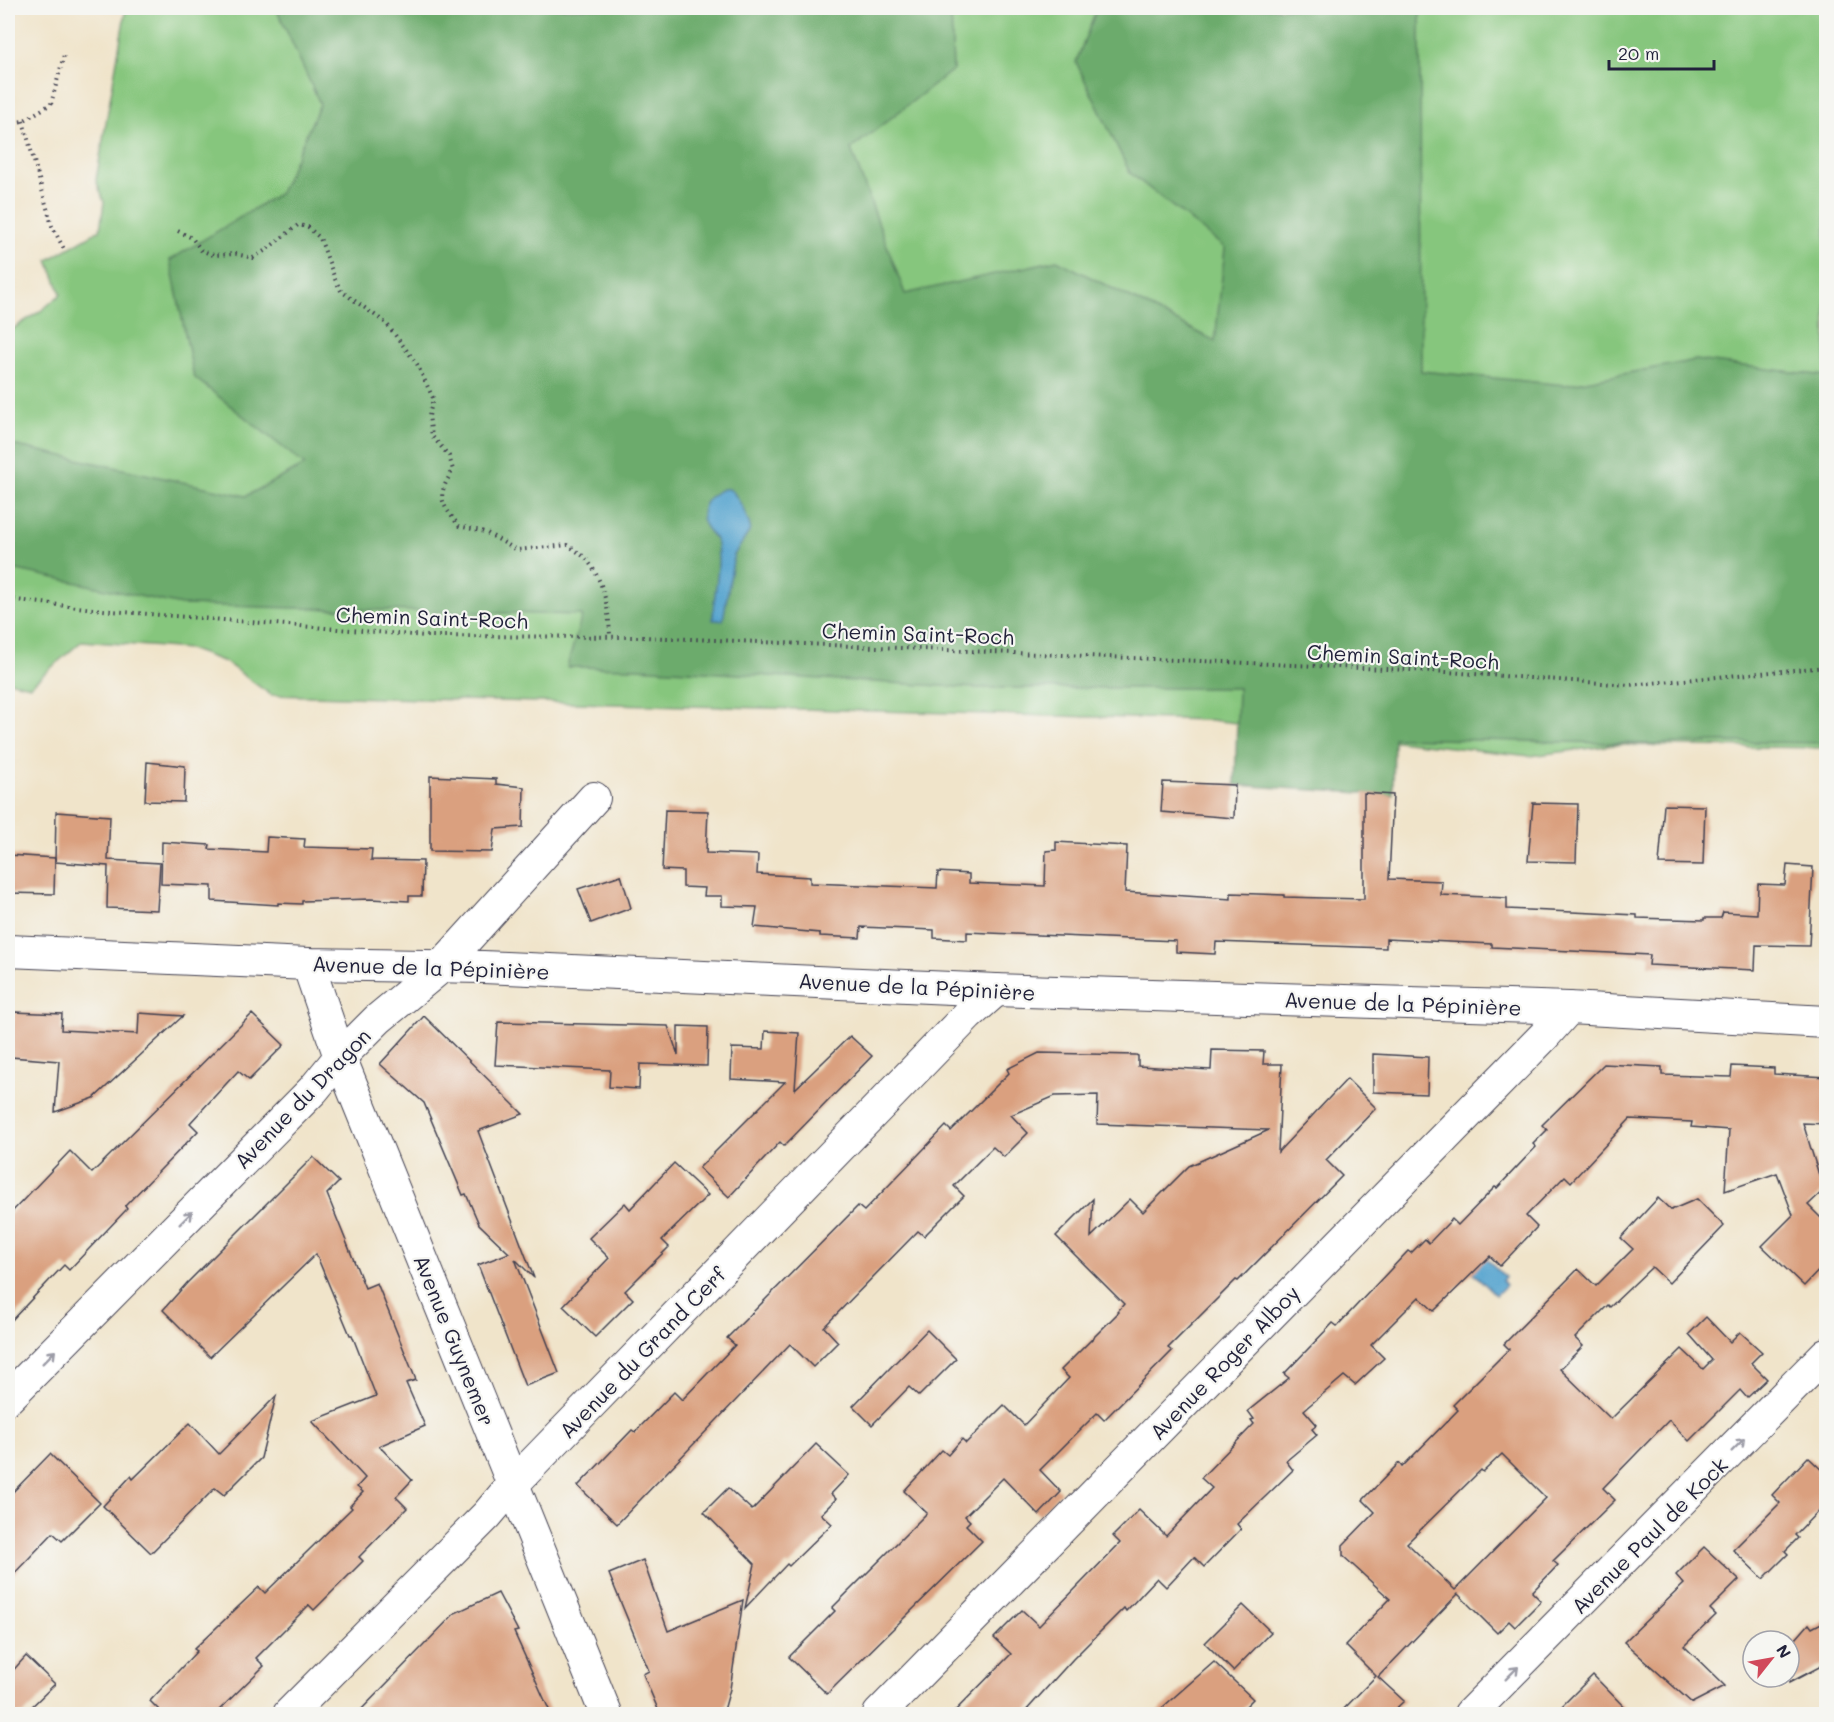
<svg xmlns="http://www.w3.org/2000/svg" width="1834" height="1722" font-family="Mali,sans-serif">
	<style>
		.green { fill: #86c67d; stroke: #54745c; stroke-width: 1.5 }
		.forest { fill: #6cab6c; stroke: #476654; stroke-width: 1.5 }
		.water { fill: #56a4cf; stroke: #3c6385; stroke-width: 1.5 }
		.building { fill: #daa07f; fill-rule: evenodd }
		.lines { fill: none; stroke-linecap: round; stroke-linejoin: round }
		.minor-casing { stroke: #413f50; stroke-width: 34 }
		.path { stroke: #413f50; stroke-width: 4; stroke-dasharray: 1.5 4.5; stroke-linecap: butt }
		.minor { stroke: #fff; stroke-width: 32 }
		.oneway { stroke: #9c9ca7 }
		.labels { text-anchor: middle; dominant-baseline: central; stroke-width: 4.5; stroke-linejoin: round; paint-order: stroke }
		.street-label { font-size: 21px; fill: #22223b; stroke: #f6f6f2 }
	</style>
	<rect width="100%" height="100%" fill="#f6f6f2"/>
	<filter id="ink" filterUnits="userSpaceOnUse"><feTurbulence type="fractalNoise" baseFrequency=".0167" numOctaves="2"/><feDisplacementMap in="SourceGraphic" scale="12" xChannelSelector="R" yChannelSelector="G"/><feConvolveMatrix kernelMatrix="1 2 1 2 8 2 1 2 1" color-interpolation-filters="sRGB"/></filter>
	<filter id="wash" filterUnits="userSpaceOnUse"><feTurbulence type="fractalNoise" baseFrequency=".008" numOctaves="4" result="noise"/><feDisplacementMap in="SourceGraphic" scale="24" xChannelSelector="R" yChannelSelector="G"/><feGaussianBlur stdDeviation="1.35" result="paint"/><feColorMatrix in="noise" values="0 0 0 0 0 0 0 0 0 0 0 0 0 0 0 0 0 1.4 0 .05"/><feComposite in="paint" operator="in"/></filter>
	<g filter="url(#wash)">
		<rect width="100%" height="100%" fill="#f0e4ca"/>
		<path class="green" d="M126 8H1826V748L1614 745 1530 756 1210 720 271 695 225 662 189 649 82 641 30 686 8 681V332L42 310 61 294 48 260 100 230 104 202 96 180Z"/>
		<path class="forest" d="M276 8H951L953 70 851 149 905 294 1057 260 1215 341 1225 248 1130 173 1076 62 1097 8H1420L1421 371 1565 385 1696 360 1826 376V743L1725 742 1652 744 1394 738 1393 795 1235 785 1238 688H975L637 668 567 667 582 615 181 605 8 568V444L246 496 305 465 194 377 170 260 280 193 320 104Z"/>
		<g class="water">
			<path d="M723 489H729L734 493 743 508 750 526 749 532 734 555 723 620H713C713 596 721 569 717 545 715 534 702 528 702 517 702 503 711 494 723 489Z"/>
			<path d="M1473 1245 1505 1277 1502 1280 1506 1285 1496 1295 1459 1259Z"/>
		</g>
		<g id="blocks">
			<g class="building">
				<path d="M147 762 185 766 184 802 145 801Z"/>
				<path d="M430 776 496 779V784L524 787 523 827 495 829 492 852 430 851Z"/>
				<path d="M1163 782 1235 785 1234 818 1161 812Z"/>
				<path d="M1364 793 1393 795 1389 879 1442 881 1441 895 1507 898V909L1637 915V918L1704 920V918H1721L1723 912 1757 914 1758 884 1785 885 1787 865 1813 867 1809 946 1756 945 1755 970 1649 965 1650 955 1492 947V944L1386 939V948L1216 942 1215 954 1176 952V941L967 932V940L934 938V930L861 927 860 938 820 936V933L754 927 757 907 722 906V896H704L705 888 683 887V871L662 870 665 810 708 811 706 853 758 855 757 874 810 877V883L937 888 938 872 969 874V883L1045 886 1046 851 1056 850V842L1127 846 1125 892 1231 899V893L1284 895V897L1364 899Z"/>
				<path d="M1533 803 1578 804 1576 862 1528 861Z"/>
				<path d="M1664 805 1705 806 1703 865 1659 864Z"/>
				<path d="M56 812 110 816 108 860 160 863 157 910 107 908 108 866 55 862Z"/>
				<path d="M267 837 305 839 304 847 372 849 371 860 423 861 422 896H409V901L370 899 302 901V904L278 903V905L212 901V886L161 884 162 842 210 845 209 849 266 852Z"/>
				<path d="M8 855 55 858 54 894 8 893Z"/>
				<path d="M621 875 631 908 591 923 578 889Z"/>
				<path d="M14 1012 62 1014 61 1030 138 1034 139 1013 183 1016 94 1098 55 1112 59 1061 11 1057Z"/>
				<path d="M252 1014 284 1045 249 1080 238 1071 190 1123 198 1131 125 1206 127 1209 69 1270 64 1265 8 1324V1216L70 1151 92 1173Z"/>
				<path d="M424 1016 523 1114 478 1131 534 1278 515 1259 559 1373 525 1386 478 1265 509 1253 479 1224 466 1194 463 1195 424 1103 380 1064Z"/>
				<path d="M498 1022 668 1026 678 1055V1026L708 1027 707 1066 640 1064 639 1089 609 1087 610 1070 495 1065Z"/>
				<path d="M765 1031 799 1033 795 1089 850 1036 872 1056 784 1146 780 1142 729 1197 699 1168 785 1082 731 1079 732 1048 764 1049Z"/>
				<path d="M1212 1050 1264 1051 1263 1064H1282L1278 1152 1347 1079 1376 1108 1326 1160 1342 1176 1238 1281 1236 1280 1168 1348 1172 1351 1104 1420 1097 1413 1040 1470 1061 1492 1039 1515 1003 1478 965 1516 970 1521 966 1525 982 1541 827 1694 789 1657 835 1611 832 1608 927 1513 904 1491 942 1450 948 1455 962 1439 966 1443 1004 1405 1024 1425 1069 1378 1061 1370 1119 1312 1118 1311 1124 1304 1056 1236 1093 1199 1091 1237 1130 1199 1143 1212 1189 1166 1269 1130 1097 1124 1098 1095 1055 1096 1011 1115 1028 1133 1004 1157 993 1147 954 1186 964 1196 924 1236 918 1231 824 1327 838 1342 813 1367 790 1344 617 1524 578 1486 632 1430 635 1432 674 1392 682 1400 735 1345 727 1338 755 1310 858 1206 864 1211 946 1126 951 1131 1009 1073 1007 1069 1039 1053 1136 1055 1138 1056V1066L1211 1070Z"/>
				<path d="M1373 1054 1428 1057 1427 1094 1373 1092Z"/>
				<path d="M1604 1064 1662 1067V1075L1731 1077 1732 1066 1774 1068V1074L1827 1077V1124L1803 1123 1819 1175 1827 1182V1187L1808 1205 1827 1224V1262L1804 1286 1762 1246 1793 1215 1777 1173 1725 1191 1729 1130 1691 1127 1692 1122 1630 1119 1571 1182 1565 1176 1526 1216 1537 1227 1500 1266 1490 1256 1434 1311 1419 1297 1371 1345 1384 1358 1355 1385 1344 1376 1304 1410 1317 1425 1312 1429 1317 1435 1286 1461 1293 1470 1237 1524 1241 1529 1204 1567 1194 1557 1166 1587 1157 1578 1126 1611 1124 1608 1073 1659 1023 1714H952L1011 1654 994 1638 1022 1610 1039 1626 1120 1543 1113 1536 1139 1510 1166 1536 1212 1488 1201 1478 1254 1424 1251 1420 1254 1419 1248 1411 1289 1378 1284 1374 1333 1323 1337 1326 1408 1251 1411 1253 1425 1239 1429 1243 1452 1219 1458 1225 1495 1187 1497 1188 1536 1147 1533 1144 1547 1130 1542 1125Z"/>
				<path d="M313 1157 339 1182 327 1194 365 1288 377 1283 416 1380 406 1383 425 1426 379 1446 412 1480 396 1497 407 1508 359 1557 363 1561 314 1610 309 1605 256 1658 264 1666 215 1714H163L150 1701 197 1651 194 1649 259 1587 265 1593 352 1508 350 1506 363 1492 357 1487 365 1478 312 1421 376 1396 352 1335H350L316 1254 210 1357 163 1310 187 1283Z"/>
				<path d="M674 1163 708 1195 662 1240 669 1247 625 1291 633 1299 595 1337 563 1306 609 1258 589 1238 625 1203 630 1209Z"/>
				<path d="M1658 1198 1671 1210 1697 1199 1724 1226 1669 1283 1652 1267 1610 1307 1608 1305 1575 1338 1583 1346 1560 1369 1611 1419 1682 1349 1703 1369 1712 1360 1689 1334 1706 1317 1730 1342 1740 1332 1762 1352 1751 1363 1767 1379 1747 1398 1740 1390 1689 1441 1669 1420 1603 1488 1615 1500 1553 1561 1558 1565 1532 1592 1541 1601 1515 1627 1509 1621 1497 1633 1458 1594 1378 1677 1404 1701 1390 1714H1339L1376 1676 1345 1645 1390 1599 1343 1556V1545L1375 1512 1363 1500 1399 1463 1402 1467 1458 1410 1453 1405 1509 1349 1504 1344 1578 1269 1596 1286 1633 1249 1621 1238ZM1502 1454 1546 1498 1455 1590 1407 1543 1481 1470 1483 1472Z"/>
				<path d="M927 1330 956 1359 919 1396 909 1387 872 1425 853 1406Z"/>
				<path d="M276 1396 261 1458 224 1495 215 1488 151 1553 103 1506 131 1476 133 1479 190 1423 219 1454Z"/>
				<path d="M816 1444 849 1475 831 1494 836 1499 821 1514 832 1524 789 1566 787 1564 745 1608 755 1564 704 1512 728 1488 752 1510Z"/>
				<path d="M50 1454 100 1503 62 1541 53 1533 8 1580V1497Z"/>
				<path d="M1808 1457 1827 1475V1502L1795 1535 1798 1538 1785 1551 1788 1554 1763 1579 1733 1550 1780 1503 1772 1495Z"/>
				<path d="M1704 1547 1739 1580 1710 1609 1716 1615 1684 1646 1725 1686 1692 1703 1624 1642 1684 1584 1676 1575Z"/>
				<path d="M643 1560 668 1631 743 1600 730 1689 723 1714H660L643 1674 649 1671 609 1574Z"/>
				<path d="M498 1593 518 1631 514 1632 551 1714H357L455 1613Z"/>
				<path d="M1243 1605 1271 1632 1233 1671 1205 1643Z"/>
				<path d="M1827 1620 1825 1664 1789 1683V1647L1809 1624 1812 1628Z"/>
				<path d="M26 1656 55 1684 24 1714H8V1676Z"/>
				<path d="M1214 1662 1253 1699 1238 1714H1155Z"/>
				<path d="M1593 1675 1631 1714H1554Z"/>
			</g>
		</g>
	</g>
	<g filter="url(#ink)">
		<use href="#blocks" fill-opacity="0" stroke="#413f50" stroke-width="1.5"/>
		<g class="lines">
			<defs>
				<g id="minor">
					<path d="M8 951 308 964 483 967 996 990 1569 1008 1826 1022"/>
					<path d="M308 964 340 1057 606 1714"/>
					<path d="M8 1398 313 1090 340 1057 378 1019 441 967 594 798"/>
					<path d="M289 1714 487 1515 514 1483 968 1015 996 990"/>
					<path d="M879 1714 1544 1036 1569 1008"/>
					<path d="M1470 1714 1826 1354"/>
				</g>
			</defs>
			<use href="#minor" class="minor-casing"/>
			<g class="path">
				<path d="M23 121 52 226 65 251"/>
				<path d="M8 123 23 121 51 104 64 55"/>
				<path d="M178 231 192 238 201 250 213 255 236 254 253 258 266 250 298 225 308 227 320 238 335 279 341 291 386 323 417 364 433 398 429 416 432 436 449 456 453 470C436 498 440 501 459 526L485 532 517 550 568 545C574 550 582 554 587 560 604 581 609 610 610 636"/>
				<path d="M8 599 111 611 426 636 644 637 1433 671 1629 685 1826 667"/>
			</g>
			<use href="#minor" class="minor"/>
		</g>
		<defs><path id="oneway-shaft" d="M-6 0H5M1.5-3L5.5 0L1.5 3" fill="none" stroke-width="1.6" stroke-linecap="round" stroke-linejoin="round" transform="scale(1.5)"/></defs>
		<g class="oneway">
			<use href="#oneway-shaft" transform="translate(186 1218) rotate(-45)"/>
			<use href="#oneway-shaft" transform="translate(49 1357) rotate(-45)"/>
			<use href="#oneway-shaft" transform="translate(1738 1445) rotate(-45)"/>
			<use href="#oneway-shaft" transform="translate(1512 1673) rotate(-45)"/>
		</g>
	</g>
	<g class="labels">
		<g class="street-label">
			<text transform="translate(432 617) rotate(2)">Chemin Saint-Roch</text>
			<text transform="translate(918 633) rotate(2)">Chemin Saint-Roch</text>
			<text transform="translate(1403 656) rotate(3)">Chemin Saint-Roch</text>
			<text transform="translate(431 967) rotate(2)">Avenue de la Pépinière</text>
			<text transform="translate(917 986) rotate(3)">Avenue de la Pépinière</text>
			<text transform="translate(1403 1003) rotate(2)">Avenue de la Pépinière</text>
			<text transform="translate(302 1098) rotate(-46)">Avenue du Dragon</text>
			<text transform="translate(455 1340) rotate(68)">Avenue Guynemer</text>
			<text transform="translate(642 1352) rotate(-46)">Avenue du Grand Cerf</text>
			<text transform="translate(1224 1362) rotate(-46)">Avenue Roger Alboy</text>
			<text transform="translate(1649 1535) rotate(-45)">Avenue Paul de Kock</text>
		</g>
	</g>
	<rect width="1834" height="1722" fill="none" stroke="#f6f6f2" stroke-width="30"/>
	<g transform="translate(1771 1659) rotate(59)"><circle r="28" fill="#f6f6f2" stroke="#a1a1a9" stroke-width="1.5"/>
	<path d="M0-4.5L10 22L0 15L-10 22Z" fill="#d1495b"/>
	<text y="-9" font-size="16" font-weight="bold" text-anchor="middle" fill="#22223b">N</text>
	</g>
	<path d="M1609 60v9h105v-9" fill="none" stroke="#22223b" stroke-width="3"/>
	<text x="1618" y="60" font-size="18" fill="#22223b" stroke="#f6f6f2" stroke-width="4.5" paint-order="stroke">20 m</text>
</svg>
